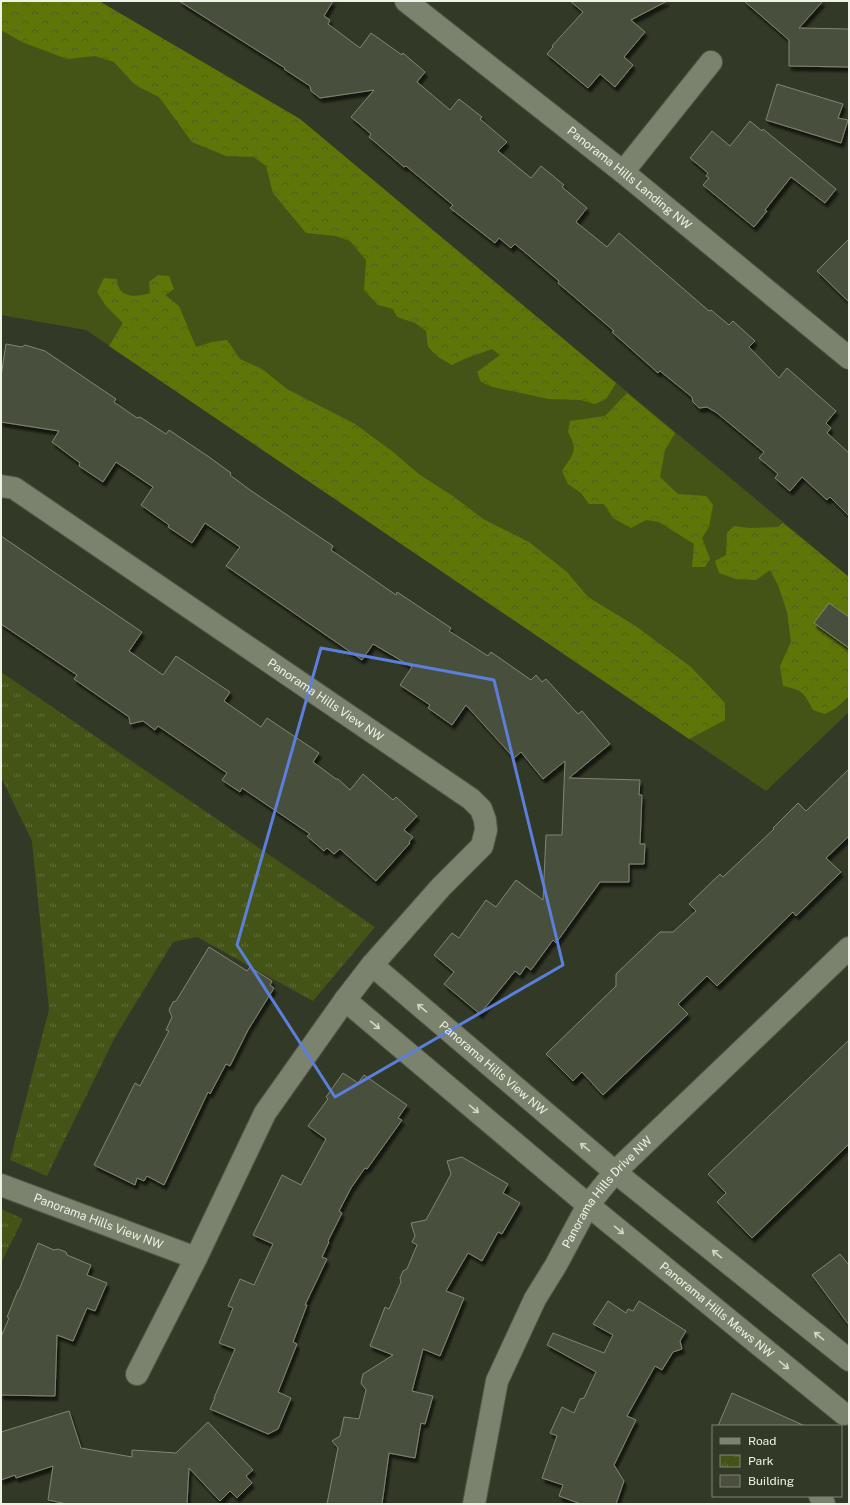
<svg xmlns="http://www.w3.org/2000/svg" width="850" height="1505" font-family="'Public Sans',sans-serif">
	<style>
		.green { fill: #445417 }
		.forest { fill: url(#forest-crowns) }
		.park { fill: url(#park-tufts) }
		.building { fill: #4a503d; stroke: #7f8671; filter: url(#shadow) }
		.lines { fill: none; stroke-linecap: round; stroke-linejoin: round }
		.street-casing { stroke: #525747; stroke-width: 24 }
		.secondary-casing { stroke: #525747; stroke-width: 24 }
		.street { stroke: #7b826d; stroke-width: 22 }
		.secondary { stroke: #7b826d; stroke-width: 22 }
		.oneway { stroke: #d1d6c8 }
		.marked { fill: none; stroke: #5c7fdc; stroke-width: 3; stroke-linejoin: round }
		.labels { text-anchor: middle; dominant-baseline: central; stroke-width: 3.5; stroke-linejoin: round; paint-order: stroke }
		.street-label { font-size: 12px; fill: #eef2e7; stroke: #333927 }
	</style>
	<defs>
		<pattern id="forest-crowns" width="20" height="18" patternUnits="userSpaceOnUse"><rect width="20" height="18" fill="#5e7507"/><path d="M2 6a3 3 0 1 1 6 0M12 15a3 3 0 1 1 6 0" fill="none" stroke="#515d29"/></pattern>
		<pattern id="park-tufts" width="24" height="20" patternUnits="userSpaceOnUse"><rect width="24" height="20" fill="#445417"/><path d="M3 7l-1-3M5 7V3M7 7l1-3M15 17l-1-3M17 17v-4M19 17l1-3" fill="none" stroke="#5f6d39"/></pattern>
		<filter id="shadow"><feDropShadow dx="2.5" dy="4.5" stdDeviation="1" flood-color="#0009"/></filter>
	</defs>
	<rect width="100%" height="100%" fill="#333927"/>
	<path class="green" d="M1 1H99L300 119 849 577V712L766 791 86 330 1 315Z"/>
	<g class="forest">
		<path d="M1 1H99L300 119 616 383 606 399 595 404 580 400 549 399 493 387 481 382 477 372 500 355 492 349 464 359 452 365 438 357 428 347 426 331 415 323 397 317 393 309 378 305 364 290 366 260 350 241 336 236 306 233 273 193 266 166 254 157 226 156 192 142 159 97 135 85 114 62 95 56 67 59 22 42 1 30Z"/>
		<path d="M158 275 169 276 174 289 165 295 179 306 196 347 212 342 227 340 240 359 262 369 287 389 355 424 393 452 420 475 453 496 483 519 529 542 567 572 588 597 637 627 691 667 725 703V720L689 739 109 346 123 323 106 306 97 292 104 278 117 279C117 281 118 286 119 288 125 299 140 296 150 293L149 282Z"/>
		<path d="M627 393 675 433 665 450 660 477 678 494 706 496 713 505 709 527 702 538 710 559 705 567H692L694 544 659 522 646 520 631 528 613 518 604 504H589L581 493 568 484 562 471C573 454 579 451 568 432L570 421 605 416Z"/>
		<path d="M783 523 849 577V698L848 697 836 708 825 714 813 710C804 692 802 690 783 686L780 666 791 642 787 612 778 585 770 570 756 580 736 579 719 573 715 561 726 555 727 533 734 526 750 528 778 527Z"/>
	</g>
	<g class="park">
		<path d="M1 672 375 927 313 1001 197 937 173 942 115 1037 47 1176 10 1160 49 1010 32 841 1 777Z"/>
		<path d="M1 1209 23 1219 1 1263Z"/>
	</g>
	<g class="building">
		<path d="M179 1H333L324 16 330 20 328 24 360 48 371 33 402 55 403 53 425 72 417 82 450 110 459 99 482 117 480 119 507 142 498 151 531 178 541 166 564 185 562 187 587 208 576 222 607 247 619 233 709 311 711 310 729 325 733 321 755 341 749 347 779 378 787 368 836 411 826 423 831 428 827 433 849 453V516L830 497 827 500 802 477 790 491 775 478 778 474 759 458 764 452 717 413 707 407 699 408 693 402 692 397 660 371 658 373 612 332 614 331 558 283 559 281 515 244 511 248 499 238 495 243 450 208 453 205 406 166 404 167 369 137 371 134 351 117 374 90 320 98 311 91 310 86 284 69 285 68Z"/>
		<path d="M570 1H667L631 20 645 32 624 57 633 65 615 87 600 74 588 88 547 54 553 47 552 46 583 12Z"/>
		<path d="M744 1H823L799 28 849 29V67L789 66V40Z"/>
		<path d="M777 84 843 104 838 118 848 120 841 143 766 120Z"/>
		<path d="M750 121 762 131 763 129 836 189 825 203 791 177 765 210 767 211 754 227 703 185 709 178 706 176 708 173 690 158 712 131 730 146Z"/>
		<path d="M849 239V302L817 271Z"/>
		<path d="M6 344 22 347 25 345 45 351 116 399 114 402 137 418 140 417 166 434 169 430 209 457 231 473 230 475 250 490 333 546 331 550 396 595 397 592 451 628 449 631 488 656 491 652 531 680 536 675 542 682 546 679 578 714 582 711 610 744 569 778 640 780 639 795H642L640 844H645L644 864H629V882H600L556 943 553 940 531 970 526 966 520 975 515 971 480 1014 444 984 454 972 434 955 452 933 459 938 486 900 496 907 516 880 543 900 546 835H562L565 761 543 779 521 752 514 758 466 705 452 725 428 708 430 705 400 685 412 667 373 644 362 660 226 566 240 547 205 523 192 543 168 527 169 525 141 505 153 487 116 462 103 482 79 466 80 463 52 442 59 431 1 422V376Z"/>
		<path d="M1 536 142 632 129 651 163 675 176 656 230 692 224 701 261 727 267 718 319 753 313 762 336 779H338L350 790 363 774 393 800 396 797 417 816 404 830 413 837 409 842 410 843 376 881 340 849 334 854 327 848 324 851 307 836 310 834 242 788 240 792 222 780 227 773 158 726 155 730 143 721 130 724 129 717 74 679 77 675 1 624Z"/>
		<path d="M829 603 849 617V648L814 623Z"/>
		<path d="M849 769V836L826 858 841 872 796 916 793 912 717 986 707 976 678 1004 688 1014 603 1095 582 1072 573 1081 546 1054 616 986V974L660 932H673L696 911 689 904 720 874 723 877 774 829 773 828 798 803 806 811Z"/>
		<path d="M209 947 247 971 250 967 272 981 270 985 274 988 248 1030 230 1066 226 1064 210 1094 208 1092 164 1185 147 1176 144 1181 137 1178 135 1185 94 1165 135 1083 140 1086 169 1031 166 1030 172 1017 169 1010 173 1002 176 1001Z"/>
		<path d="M849 1040V1144L752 1238 717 1202 726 1193 708 1174Z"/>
		<path d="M343 1073 358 1083 364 1075 407 1105 398 1118 402 1120 367 1169 365 1168 351 1188 339 1211 342 1213 328 1241 329 1242 322 1257 327 1259 305 1305H307L293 1342 297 1344 278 1392 291 1398 278 1429 268 1434 210 1409 215 1398H214L235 1349 219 1343 233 1308 228 1306 240 1279 254 1285 273 1244 253 1235 282 1175 301 1185 326 1139 308 1126 328 1099 326 1097Z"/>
		<path d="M462 1157 508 1184 503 1193 520 1203 502 1234 498 1232 482 1261 468 1253 446 1291 464 1298 440 1356 423 1349 412 1391 433 1396 425 1424 421 1423 415 1458 389 1453 382 1504H327L338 1448 332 1441 340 1436 344 1417 359 1419 366 1390 361 1383 363 1374 393 1355 370 1346 385 1307 389 1309 401 1282 400 1278 403 1271 407 1269 417 1245 412 1242 415 1236 411 1223 426 1220 451 1174 447 1161Z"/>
		<path d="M38 1243 54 1250 58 1249 66 1252 67 1255 91 1265 87 1275 107 1283 95 1311 87 1308 73 1341 57 1335 55 1396 1 1395V1337L9 1318 7 1317 18 1290H19Z"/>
		<path d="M840 1254 849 1265V1325L812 1275Z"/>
		<path d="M608 1301 626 1313 628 1309 633 1311 639 1301 686 1331 680 1341 682 1349 673 1352 662 1370 655 1366 627 1416 636 1420 614 1465 624 1481 616 1504H581L559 1496 563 1485 542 1478 557 1436 550 1433 562 1407 574 1413 580 1399 584 1398 596 1372 547 1345 553 1333 604 1353 613 1335 593 1324Z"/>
		<path d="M732 1393 805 1426H718Z"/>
		<path d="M69 1411 81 1448 132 1457V1450L176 1453 208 1422 253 1470 246 1476 252 1483 237 1498 230 1491 220 1501 189 1468 187 1504H67L48 1500 53 1466 16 1478 15 1475 1 1480V1432Z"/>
	</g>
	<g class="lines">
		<defs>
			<g id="street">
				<path id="s1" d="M406 1 623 172 849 358"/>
				<path d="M623 172 711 62"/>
				<path id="s2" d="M1 486 14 488 471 799 481 809 485 820 486 830 482 846 441 887 372 965 345 1000 265 1113 196 1258 137 1374"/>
				<path id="s3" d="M372 965 615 1172 849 1360"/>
				<path id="s4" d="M345 1000 588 1205 844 1414"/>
				<path id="s5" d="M1 1185 196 1258"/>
				<path d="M820 1496 824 1504"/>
			</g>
			<g id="secondary">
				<path id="s6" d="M474 1504 497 1381 535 1299 556 1265 588 1205 615 1172 849 948"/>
			</g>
		</defs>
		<use href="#street" class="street-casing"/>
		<use href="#secondary" class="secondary-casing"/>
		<use href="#street" class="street"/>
		<use href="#secondary" class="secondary"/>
	</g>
	<defs><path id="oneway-shaft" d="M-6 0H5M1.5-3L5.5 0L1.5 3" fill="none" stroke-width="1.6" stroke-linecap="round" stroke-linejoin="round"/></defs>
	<g class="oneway">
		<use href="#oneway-shaft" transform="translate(422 1008) rotate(-140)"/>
		<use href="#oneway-shaft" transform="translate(375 1025) rotate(40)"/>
		<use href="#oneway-shaft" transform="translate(474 1109) rotate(40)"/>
		<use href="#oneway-shaft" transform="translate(585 1147) rotate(-140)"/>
		<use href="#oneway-shaft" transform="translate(619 1230) rotate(39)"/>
		<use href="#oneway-shaft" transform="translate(717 1254) rotate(-141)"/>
		<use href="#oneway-shaft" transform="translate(819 1336) rotate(-141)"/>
		<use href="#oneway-shaft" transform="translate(784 1365) rotate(39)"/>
	</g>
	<path class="marked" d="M321 648 494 680 563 965 335 1097 237 945Z"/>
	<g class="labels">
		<g class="street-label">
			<text stroke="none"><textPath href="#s1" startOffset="285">Panorama Hills Landing NW</textPath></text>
			<text stroke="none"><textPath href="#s2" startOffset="390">Panorama Hills View NW</textPath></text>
			<text stroke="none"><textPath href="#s3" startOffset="159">Panorama Hills View NW</textPath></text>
			<text stroke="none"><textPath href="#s6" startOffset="345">Panorama Hills Drive NW</textPath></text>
			<text stroke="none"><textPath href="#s5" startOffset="104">Panorama Hills View NW</textPath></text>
			<text stroke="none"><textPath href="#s4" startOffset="484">Panorama Hills Mews NW</textPath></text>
		</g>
	</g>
	<rect width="850" height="1505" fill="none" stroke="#eef2e7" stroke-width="4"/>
	<rect x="712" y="1425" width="130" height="72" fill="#333927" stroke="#7e8374"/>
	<rect x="720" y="1438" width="20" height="6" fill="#7b826d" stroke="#7e8374"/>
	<text x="748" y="1445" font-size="12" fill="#eef2e7">Road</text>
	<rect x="720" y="1455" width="20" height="12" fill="url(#park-tufts)" stroke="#7e8374"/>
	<text x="748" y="1465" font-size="12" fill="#eef2e7">Park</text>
	<rect x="720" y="1475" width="20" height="12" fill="#4a503d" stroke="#7e8374"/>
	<text x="748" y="1485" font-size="12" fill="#eef2e7">Building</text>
</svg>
